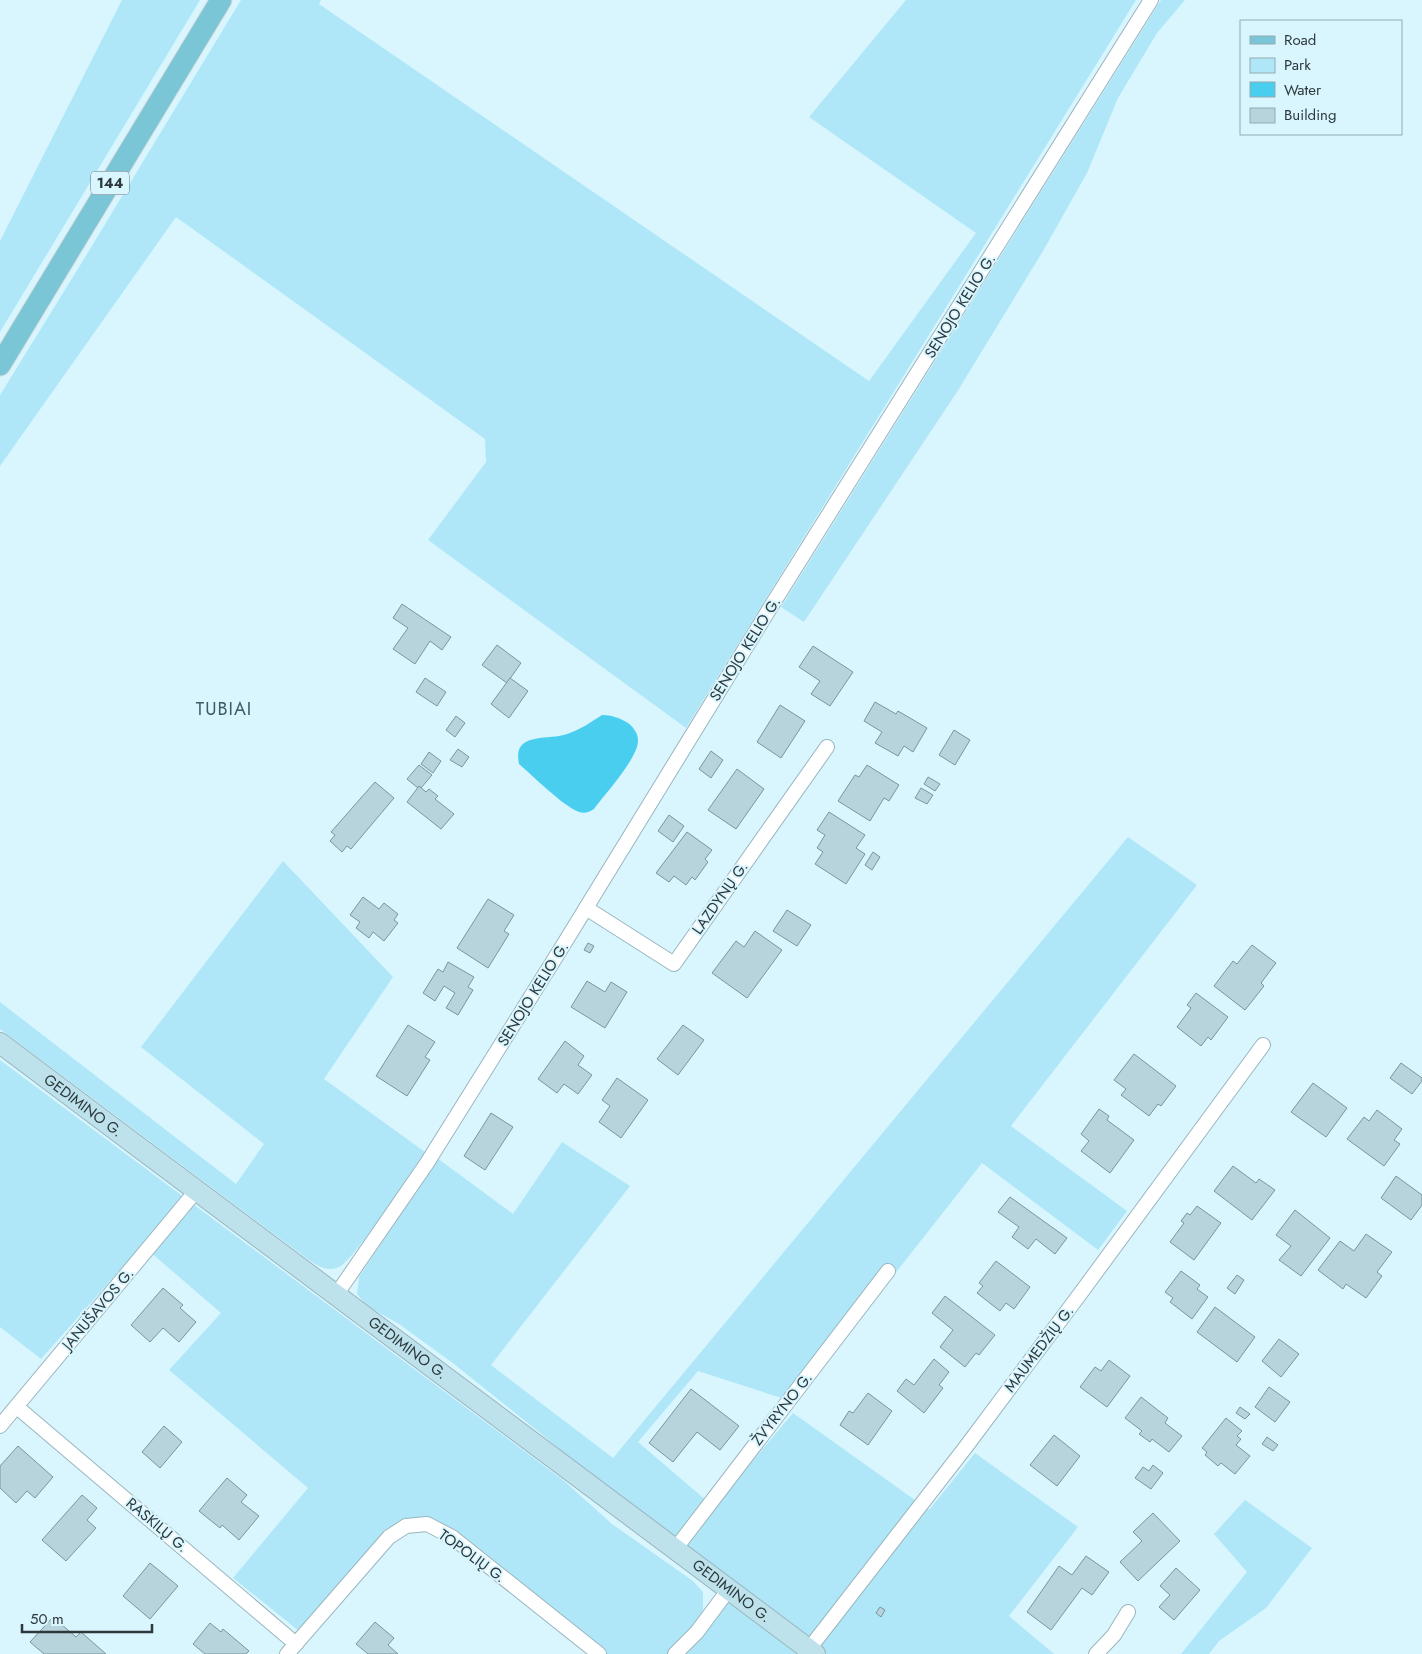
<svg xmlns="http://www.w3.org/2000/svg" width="1422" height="1654" font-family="Jost,sans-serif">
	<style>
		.green { fill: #afe7f8 }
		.water { fill: #4acef0 }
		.building { fill: #b7d3dc; stroke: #7a959d }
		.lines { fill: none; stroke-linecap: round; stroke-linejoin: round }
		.minor-casing { stroke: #9ab5be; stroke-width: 16 }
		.secondary-casing { stroke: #9ab5be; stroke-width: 22 }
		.primary-casing { stroke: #d9dbdc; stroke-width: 23 }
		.minor { stroke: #fff; stroke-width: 14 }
		.secondary { stroke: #bde2eb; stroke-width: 20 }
		.primary { stroke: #7ac6d7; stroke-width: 21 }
		.labels { text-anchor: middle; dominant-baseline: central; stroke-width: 4; stroke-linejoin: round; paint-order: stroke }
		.shield { fill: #d9f6ff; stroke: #617176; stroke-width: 1 }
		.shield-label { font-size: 14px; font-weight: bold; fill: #2d383c }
		.street-label { font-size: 15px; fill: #2d383c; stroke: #d9f6ff }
		.quarter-label { font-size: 18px; letter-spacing: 1px; fill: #415a61; stroke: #d9f6ff }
	</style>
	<rect width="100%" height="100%" fill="#d9f6ff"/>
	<g class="green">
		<path d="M122 0H200L0 332V241Z"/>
		<path d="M241 0H321L319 4 869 381 976 233 809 117 906 0H1136L686 728 428 540 486 462 485 439 176 217 0 466V395L84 259Z"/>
		<path d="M1161 0H1185L1157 33 1118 98 1087 173 1043 251 957 392 804 622 781 607Z"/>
		<path d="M1128 837 1197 885 1011 1126 1127 1211 1098 1250 982 1163 794 1402 698 1371 638 1442 714 1507 793 1413 929 1510 975 1453 1078 1527 1009 1616 1054 1654H823L676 1548 539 1432 454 1364 399 1324 367 1306 357 1294 359 1277 437 1158 513 1214 562 1142 630 1186 491 1365 613 1458Z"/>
		<path d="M283 861 393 977 324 1079 425 1152C412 1170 353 1264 337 1268 325 1271 318 1266 309 1260L0 1029V1002L236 1184 264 1144 141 1047Z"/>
		<path d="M0 1060 563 1480 612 1524 693 1581 703 1592V1610L698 1630 729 1589 815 1654H599L452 1537 406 1526 299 1631 233 1578 308 1488 169 1370 221 1313 142 1245 41 1359 0 1327Z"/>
		<path d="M1245 1500 1312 1548 1266 1608 1219 1641 1209 1654H1181L1247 1572 1214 1534Z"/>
	</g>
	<path class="water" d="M602 715C612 715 620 718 628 723 633 727 638 733 638 740 639 757 605 794 594 809 589 812 585 814 579 812 563 806 533 776 519 764 512 731 548 741 567 734 580 730 591 722 602 715Z"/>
	<g class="building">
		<path d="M402 604 451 637 442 650 430 641 415 664 393 649 408 628 393 618Z"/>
		<path d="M497 645 521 663 507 683 482 665Z"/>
		<path d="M813 646 853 672 830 706 811 694 820 681 799 667Z"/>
		<path d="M425 678 446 692 437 706 416 692Z"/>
		<path d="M510 678 528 691 509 718 491 704Z"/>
		<path d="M875 702 896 714 898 711 927 728 913 752 904 746 898 756 875 743 882 732 864 721Z"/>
		<path d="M780 705 805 721 781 758 757 742Z"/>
		<path d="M456 716 465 723 455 737 446 730Z"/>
		<path d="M954 730 970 740 955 765 939 755Z"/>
		<path d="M458 749 469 757 462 767 450 760Z"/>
		<path d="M711 751 723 760 711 778 699 769Z"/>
		<path d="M429 752 441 761 433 773 421 764Z"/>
		<path d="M419 765 432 775 421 788 419 786 418 788 407 779Z"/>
		<path d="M867 765 899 785 889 801 884 798 870 821 838 801 855 775 859 777Z"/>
		<path d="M737 769 764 789 736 829 708 810Z"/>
		<path d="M928 777 940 784 935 791 924 784Z"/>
		<path d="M375 782 394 798 351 849 347 846 342 852 330 841 335 835 331 832Z"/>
		<path d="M419 786 426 792 429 789 438 796 435 799 454 814 441 829 407 802Z"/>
		<path d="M921 788 933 795 927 804 915 798Z"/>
		<path d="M829 812 865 835 856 848 865 854 846 884 815 864 823 852 817 848 825 835 817 830Z"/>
		<path d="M669 815 684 826 673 842 658 831Z"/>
		<path d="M687 832 712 850 705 859 708 862 695 880 692 877 686 885 674 876 669 882 656 873Z"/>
		<path d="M873 852 880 857 872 870 865 865Z"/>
		<path d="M363 897 379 909 384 903 398 914 394 920 398 923 384 941 373 932 369 938 356 928 360 922 350 915Z"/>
		<path d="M488 899 514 915 504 931 509 934 488 968 457 948Z"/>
		<path d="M787 910 811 925 797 946 773 931Z"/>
		<path d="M755 931 782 950 747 998 712 973 736 941 744 947Z"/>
		<path d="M588 943 594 946 590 953 584 950Z"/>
		<path d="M1252 945 1276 963 1261 983 1264 986 1245 1010 1214 986 1233 961 1237 964Z"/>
		<path d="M448 962 474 977 468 987 473 990 458 1015 446 1008 455 993 444 986 435 1001 423 993 438 969 443 972Z"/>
		<path d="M587 981 605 992 611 982 627 992 605 1028 571 1007Z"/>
		<path d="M1196 993 1228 1017 1211 1040 1208 1037 1201 1046 1177 1027 1191 1008 1187 1005Z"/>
		<path d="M408 1025 435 1042 425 1057 430 1060 407 1096 376 1076Z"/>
		<path d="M683 1025 704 1040 678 1075 657 1059Z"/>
		<path d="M565 1041 584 1056 578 1065 592 1075 578 1094 564 1084 557 1093 538 1079Z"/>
		<path d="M1134 1054 1176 1086 1161 1106 1158 1104 1149 1116 1121 1095 1126 1089 1114 1080Z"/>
		<path d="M1401 1063 1422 1078V1081L1412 1094 1390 1078Z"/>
		<path d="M617 1078 648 1100 621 1138 599 1122 610 1106 602 1100Z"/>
		<path d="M1313 1083 1347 1108 1326 1137 1291 1112Z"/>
		<path d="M1099 1109 1109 1116 1107 1120 1134 1140 1110 1173 1081 1151 1089 1141 1081 1134Z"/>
		<path d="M1377 1110 1402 1129 1394 1140 1400 1144 1384 1166 1347 1139 1364 1117 1369 1121Z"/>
		<path d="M491 1113 513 1127 485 1170 464 1156Z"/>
		<path d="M1233 1166 1256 1183 1259 1179 1275 1190 1252 1220 1214 1191Z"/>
		<path d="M1396 1176 1422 1195V1205L1411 1220 1381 1198Z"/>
		<path d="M1010 1197 1067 1238 1055 1254 1036 1239 1028 1249 1012 1237 1019 1227 998 1212Z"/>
		<path d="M1197 1206 1221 1223 1194 1260 1170 1242 1184 1223 1181 1221 1187 1213 1190 1215Z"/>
		<path d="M1295 1210 1330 1238 1301 1276 1279 1260 1291 1246 1276 1235Z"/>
		<path d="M1366 1234 1392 1252 1377 1272 1382 1276 1366 1298 1346 1284 1343 1289 1318 1270 1340 1241 1354 1251Z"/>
		<path d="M996 1261 1030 1287 1014 1309 1006 1303 1000 1311 977 1293 983 1286 979 1283Z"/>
		<path d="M1181 1271 1200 1285 1197 1289 1208 1297 1192 1319 1170 1302 1173 1298 1165 1292Z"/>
		<path d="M1237 1275 1244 1280 1235 1294 1227 1288Z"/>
		<path d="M163 1288 183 1305 180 1308 196 1322 179 1342 163 1328 150 1342 131 1325Z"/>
		<path d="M945 1296 995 1335 979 1355 976 1353 965 1367 940 1347 953 1330 932 1313Z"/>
		<path d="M1215 1307 1255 1337 1237 1362 1197 1332Z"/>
		<path d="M1279 1339 1299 1354 1281 1377 1262 1361Z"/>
		<path d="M934 1359 949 1372 939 1385 943 1388 924 1413 897 1391 906 1379 914 1385Z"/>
		<path d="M1109 1360 1130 1376 1107 1407 1080 1387 1095 1367 1101 1371Z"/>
		<path d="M1269 1387 1290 1402 1275 1422 1255 1407Z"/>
		<path d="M691 1389 739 1426 720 1450 697 1432 673 1462 649 1443Z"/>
		<path d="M868 1393 892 1411 868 1445 840 1425 849 1411 853 1413Z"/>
		<path d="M1141 1397 1168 1418 1165 1423 1182 1436 1169 1452 1152 1439 1150 1442 1139 1434 1142 1431 1125 1418Z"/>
		<path d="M1240 1407 1250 1414 1245 1419 1236 1413Z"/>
		<path d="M1226 1418 1242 1431 1237 1436 1241 1439 1236 1445 1250 1456 1235 1474 1221 1463 1218 1466 1205 1455 1207 1452 1202 1448Z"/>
		<path d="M164 1426 182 1442 160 1468 142 1452Z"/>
		<path d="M1054 1435 1080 1456 1057 1486 1030 1465Z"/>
		<path d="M1267 1437 1278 1445 1273 1451 1262 1444Z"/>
		<path d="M18 1446 53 1477 35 1498 27 1491 16 1503 0 1488V1466Z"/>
		<path d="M1153 1465 1163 1473 1151 1489 1135 1478 1143 1467 1149 1471Z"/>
		<path d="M227 1478 247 1495 241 1502 259 1516 239 1540 222 1525 220 1528 199 1511Z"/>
		<path d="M82 1495 97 1508 87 1520 96 1528 66 1561 42 1540Z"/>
		<path d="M1153 1513 1180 1541 1138 1581 1120 1562 1142 1541 1133 1532Z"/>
		<path d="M1086 1556 1109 1572 1092 1595 1082 1588 1051 1630 1027 1612 1059 1566 1072 1575Z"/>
		<path d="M150 1563 178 1586 150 1619 123 1596Z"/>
		<path d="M1176 1568 1200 1590 1174 1620 1159 1607 1170 1595 1160 1586Z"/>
		<path d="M880 1607 885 1610 881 1617 876 1613Z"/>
		<path d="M53 1617 76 1637 81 1632 106 1654H44L30 1642Z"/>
		<path d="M375 1622 394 1638 388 1645 398 1654H368L356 1644Z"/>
		<path d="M210 1623 221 1632 223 1629 249 1651 246 1654H205L193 1644Z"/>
	</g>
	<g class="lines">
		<defs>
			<g id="minor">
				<path d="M586 908 674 964 827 747"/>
				<path d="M336 1295 427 1163 562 947 770 608 1151 0"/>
				<path d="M17 1407 296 1644"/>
				<path d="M0 1426 196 1191"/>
				<path d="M676 1548 888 1271"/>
				<path d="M809 1649 965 1448 1080 1294 1263 1045"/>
				<path d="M287 1654 389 1537 406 1526 427 1524 452 1537 599 1654"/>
				<path d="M675 1654 697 1632 729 1589"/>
				<path d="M1096 1654 1114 1635 1128 1612"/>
			</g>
			<g id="secondary">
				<path id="s1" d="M0 1043C271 1247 544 1448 815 1654"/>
			</g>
			<path id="primary" d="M0 365 221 0"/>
		</defs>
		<use href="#minor" class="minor-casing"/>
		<use href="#secondary" class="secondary-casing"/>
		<use href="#primary" class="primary-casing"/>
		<use href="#minor" class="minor"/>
		<use href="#secondary" class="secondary"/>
		<use href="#primary" class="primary"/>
	</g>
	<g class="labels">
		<rect class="shield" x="91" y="171.5" width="38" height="23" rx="4"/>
		<g class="shield-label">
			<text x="110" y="183">144</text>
		</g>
		<g class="street-label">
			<text transform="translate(960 306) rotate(-58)">SENOJO KELIO G.</text>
			<text transform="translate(745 649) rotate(-58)">SENOJO KELIO G.</text>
			<text transform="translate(720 898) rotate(-55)">LAZDYNŲ G.</text>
			<text transform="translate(533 994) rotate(-58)">SENOJO KELIO G.</text>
			<text stroke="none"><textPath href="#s1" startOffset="104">GEDIMINO G.</textPath></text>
			<text transform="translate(98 1309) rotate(-50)">JANUŠAVOS G.</text>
			<text stroke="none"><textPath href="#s1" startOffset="509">GEDIMINO G.</textPath></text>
			<text transform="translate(1039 1349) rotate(-53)">MAUMEDŽIŲ G.</text>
			<text transform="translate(782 1409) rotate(-52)">ŽVYRYNO G.</text>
			<text transform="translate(157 1525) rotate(40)">RASKILŲ G.</text>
			<text transform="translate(472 1556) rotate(36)">TOPOLIŲ G.</text>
			<text stroke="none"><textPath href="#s1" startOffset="914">GEDIMINO G.</textPath></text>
		</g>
		<g class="quarter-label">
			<text x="224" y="709">TUBIAI</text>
		</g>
	</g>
	<rect x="1240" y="20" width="162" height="115" fill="#d9f6ff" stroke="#94aab1"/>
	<rect x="1250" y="36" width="25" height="8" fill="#7ac6d7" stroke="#94aab1"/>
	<text x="1284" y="45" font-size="15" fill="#2d383c">Road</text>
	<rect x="1250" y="58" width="25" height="15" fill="#afe7f8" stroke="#94aab1"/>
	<text x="1284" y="70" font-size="15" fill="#2d383c">Park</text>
	<rect x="1250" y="82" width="25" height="15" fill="#4acef0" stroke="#94aab1"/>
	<text x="1284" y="95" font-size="15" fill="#2d383c">Water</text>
	<rect x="1250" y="108" width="25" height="15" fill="#b7d3dc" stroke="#94aab1"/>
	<text x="1284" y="120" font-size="15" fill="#2d383c">Building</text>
	<path d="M22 1624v8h130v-8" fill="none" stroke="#2d383c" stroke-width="2.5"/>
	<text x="30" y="1624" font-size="15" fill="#2d383c" stroke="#d9f6ff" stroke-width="4" paint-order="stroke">50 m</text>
</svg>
